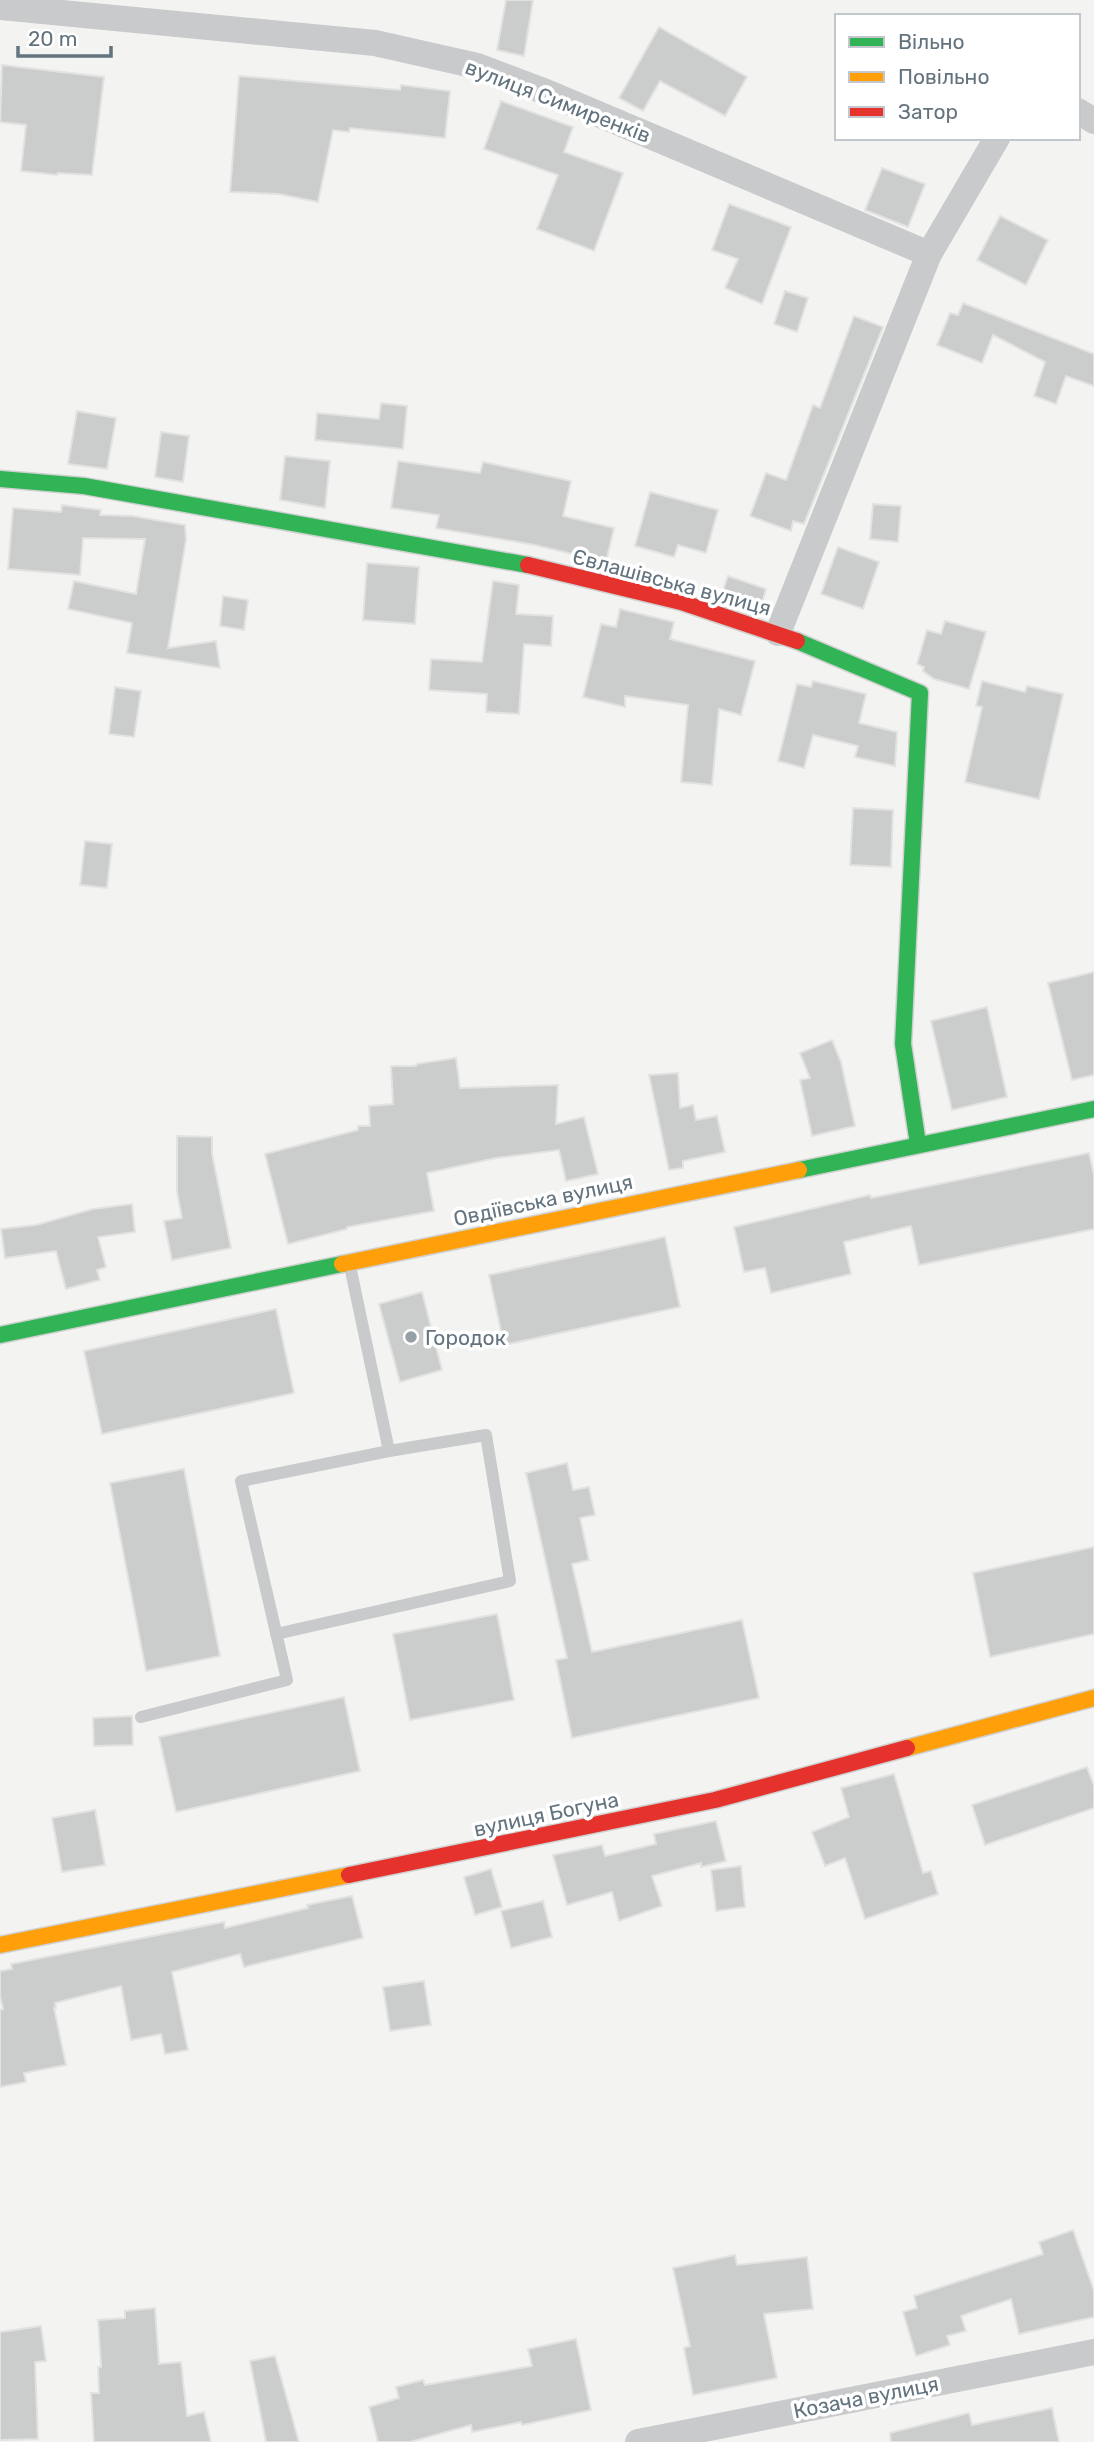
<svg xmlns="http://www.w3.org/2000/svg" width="1094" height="2442" font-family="Rubik,sans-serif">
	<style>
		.building { fill: #cbcccc; stroke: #e2e2e1; stroke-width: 2 }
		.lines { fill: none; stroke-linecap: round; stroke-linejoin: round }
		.fast-casing { stroke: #cfd0d0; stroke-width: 19 }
		.slow-casing { stroke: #cfd0d0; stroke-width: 19 }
		.jam-casing { stroke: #cfd0d0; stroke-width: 19 }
		.lane { stroke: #c8cacb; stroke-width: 12 }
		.street { stroke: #c8cacb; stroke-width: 26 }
		.fast { stroke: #30b455; stroke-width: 16 }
		.slow { stroke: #ff9f0a; stroke-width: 16 }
		.jam { stroke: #e5322d; stroke-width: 16 }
		.poi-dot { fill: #96a0a7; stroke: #fff; stroke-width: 2.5 }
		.labels { text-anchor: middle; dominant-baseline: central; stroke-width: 7; stroke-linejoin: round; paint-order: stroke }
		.street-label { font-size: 21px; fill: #64747f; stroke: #fff }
		.poi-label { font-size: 21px; fill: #64747f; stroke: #fff; text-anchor: start }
	</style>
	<rect width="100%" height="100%" fill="#f3f3f1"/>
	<g class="building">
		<path d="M506 0H533L524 56 497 50Z"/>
		<path d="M659 27 747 77 725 116 660 81 643 111 619 98Z"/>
		<path d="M2 65 104 77 92 175 58 173 57 175 21 171 26 125 0 122Z"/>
		<path d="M239 76 400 90 401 85 450 91 445 138 350 128 349 132 333 130 318 202 279 194 230 192Z"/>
		<path d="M501 101 573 127 564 152 623 173 594 251 537 229 558 175 484 149Z"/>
		<path d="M882 168 925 184 908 227 865 210Z"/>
		<path d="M729 204 791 227 762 304 725 288 738 259 712 250Z"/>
		<path d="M1000 216 1048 240 1026 285 977 260Z"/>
		<path d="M785 291 808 298 797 332 774 324Z"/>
		<path d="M963 303 1094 354V386L1066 376 1056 404 1034 396 1045 362 993 335 982 363 937 345 950 313 958 315Z"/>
		<path d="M854 316 883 327 804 524 793 521 791 531 750 516 766 473 786 480 813 405 820 408Z"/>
		<path d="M381 403 407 406 403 449 315 440 317 413 379 419Z"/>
		<path d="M77 411 116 418 107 469 68 464Z"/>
		<path d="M161 432 189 436 183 482 155 477Z"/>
		<path d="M285 456 330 461 325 508 280 500Z"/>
		<path d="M398 461 480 473 483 462 571 481 563 516 614 528 606 562 535 545 436 528 439 515 391 508Z"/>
		<path d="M650 492 718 510 706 553 678 545 674 557 635 546Z"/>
		<path d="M873 504 901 506 898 542 870 539Z"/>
		<path d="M62 505 101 510 100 515 132 516 185 525 186 540 168 648 216 641 220 668 127 653 132 623 68 609 74 581 136 594 145 539 83 538 80 575 8 569 13 508 61 512Z"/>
		<path d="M838 547 879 562 863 609 821 594Z"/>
		<path d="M367 563 419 567 415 624 363 620Z"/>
		<path d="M728 576 766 589 761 606 722 593Z"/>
		<path d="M493 581 519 585 516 614 553 616 551 646 524 644 519 714 486 712 487 694 429 690 431 659 482 662Z"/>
		<path d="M223 596 248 600 244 630 220 626Z"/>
		<path d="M620 609 674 622 670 639 755 661 741 715 719 709 712 785 681 782 688 705 625 696V707L583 697 601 624 616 627Z"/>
		<path d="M945 621 986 632 969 689 934 679 923 671 924 667 917 664 927 630 941 634Z"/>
		<path d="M813 681 866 694 859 723 897 732 895 766 855 757 858 746 813 735 804 768 778 761 797 684 811 687Z"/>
		<path d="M982 681 1025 692 1027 686 1063 694 1039 799 965 782 982 707 976 706Z"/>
		<path d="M115 687 141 691 134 737 109 734Z"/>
		<path d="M853 808 893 810 891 867 850 865Z"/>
		<path d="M85 841 112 844 107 888 80 885Z"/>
		<path d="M1094 972V1075L1072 1080 1048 983Z"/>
		<path d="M987 1007 1007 1097 952 1110 931 1021Z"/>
		<path d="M832 1040 841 1062 855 1126 812 1136 800 1080 810 1078 800 1053Z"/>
		<path d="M456 1058 460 1088 558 1085 556 1124 584 1117 598 1174 566 1181 559 1150 496 1158 427 1173 434 1211 347 1227V1229L288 1244 265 1154 358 1130V1126H370L369 1106 393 1104 391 1066H416V1064Z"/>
		<path d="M678 1073 680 1108 693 1105 696 1120 717 1116 725 1152 683 1161V1168L669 1170 649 1075Z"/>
		<path d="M177 1136 212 1137V1154L231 1248 172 1260 164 1221 182 1218 177 1192Z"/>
		<path d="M1089 1153 1094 1175V1229L919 1265 911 1226 844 1242 851 1274 771 1293 765 1268 744 1272 734 1227 870 1195 871 1198Z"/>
		<path d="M132 1204 135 1232 98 1237 106 1267 97 1270 100 1280 66 1289 56 1251 5 1258 1 1229 36 1225 93 1209Z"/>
		<path d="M665 1237 680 1307 504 1345 489 1275Z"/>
		<path d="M422 1292 442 1370 400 1382 379 1304Z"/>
		<path d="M276 1309 294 1393 102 1434 84 1351Z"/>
		<path d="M567 1463 573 1490 589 1487 595 1515 580 1518 589 1560 572 1564 592 1652 742 1620 759 1698 572 1738 556 1660 567 1658 526 1473Z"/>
		<path d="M184 1469 220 1656 146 1671 110 1483Z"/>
		<path d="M1094 1547V1634L990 1657 973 1573Z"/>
		<path d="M497 1614 514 1700 410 1720 393 1634Z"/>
		<path d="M344 1697 360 1771 176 1812 159 1737Z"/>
		<path d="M132 1716 133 1745 94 1746 93 1718Z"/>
		<path d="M1087 1767 1094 1786V1808L985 1845 972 1805Z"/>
		<path d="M894 1774 923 1873 931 1871 938 1894 865 1919 845 1858 825 1866 812 1832 849 1817 841 1788Z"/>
		<path d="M95 1810 105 1865 62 1872 52 1818Z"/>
		<path d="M716 1821 726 1861 701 1867V1863L652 1876 662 1906 619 1921 612 1892 567 1905 553 1855 602 1845 605 1856 656 1844 654 1834Z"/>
		<path d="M741 1866 745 1907 716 1911 711 1870Z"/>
		<path d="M491 1869 502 1907 475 1915 464 1877Z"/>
		<path d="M352 1896 363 1938 244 1967 240 1954 172 1972 188 2050 165 2054 161 2034 131 2040 121 1986 55 2003 56 2008H54L66 2065 24 2073 26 2082 0 2087V2010L3 2009 0 1996V1971L12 1969 11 1964 224 1922 225 1928 308 1908 307 1905Z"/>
		<path d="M543 1901 552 1937 511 1948 501 1911Z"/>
		<path d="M424 1981 431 2025 390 2031 383 1987Z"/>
		<path d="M1073 2230 1094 2291V2317L1019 2334 1011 2299 961 2316 966 2331 947 2336 950 2345 916 2356 903 2312 917 2308 914 2296 1043 2254 1039 2242Z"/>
		<path d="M735 2255 737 2265 807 2257 813 2309 764 2314 777 2378 693 2395 684 2348 690 2346 673 2268Z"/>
		<path d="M155 2308 159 2364 181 2362 187 2416 204 2412 211 2442H94L91 2393H99L98 2367H101L98 2320 125 2318V2311Z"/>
		<path d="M41 2326 46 2361 35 2362 38 2439 0 2440V2332Z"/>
		<path d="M576 2339 591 2410 522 2425 521 2422 472 2432 471 2425 410 2442H378L369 2407 399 2398 396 2387 423 2380 425 2385 532 2366 528 2349Z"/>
		<path d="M275 2356 299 2442H266L250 2361Z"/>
		<path d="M1052 2408 1059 2442H891L890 2433 969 2413 972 2425Z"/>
	</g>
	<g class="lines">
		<defs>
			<g id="fast">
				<path d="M0 479 84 486 528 565"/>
				<path d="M797 641 920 693 903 1044 918 1144"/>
				<path d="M799 1170 1094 1109"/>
				<path d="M0 1335 342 1264"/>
			</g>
			<g id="slow">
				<path d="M342 1264 799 1170"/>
				<path d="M907 1748 1094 1698"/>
				<path d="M0 1945 349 1875"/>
			</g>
			<g id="jam">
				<path d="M528 565 681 602 797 641"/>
				<path d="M349 1875 715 1800 907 1748"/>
			</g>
		</defs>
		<use href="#fast" class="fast-casing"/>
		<use href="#slow" class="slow-casing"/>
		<use href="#jam" class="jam-casing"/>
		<g class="lane">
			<path d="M350 1266 389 1451"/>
			<path d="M141 1717 287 1680 241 1481 389 1451 486 1435 510 1581 276 1634"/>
		</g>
		<g class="street">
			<path d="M0 7 375 43 477 66 546 92 929 254"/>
			<path d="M1078 111 1094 121"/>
			<path d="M778 633 929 254 997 138"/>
			<path d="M638 2442 1094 2352"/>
		</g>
		<use href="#fast" class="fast"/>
		<use href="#slow" class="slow"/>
		<use href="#jam" class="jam"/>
	</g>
	<circle class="poi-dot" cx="411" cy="1337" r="7"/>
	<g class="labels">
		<g class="street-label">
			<text transform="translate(558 101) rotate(21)">вулиця Симиренків</text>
			<text transform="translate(672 582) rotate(15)">Євлашівська вулиця</text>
			<text transform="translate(543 1200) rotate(-12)">Овдіївська вулиця</text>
			<text transform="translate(546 1814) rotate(-12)">вулиця Богуна</text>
			<text transform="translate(866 2397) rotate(-11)">Козача вулиця</text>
		</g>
		<g class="poi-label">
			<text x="425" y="1337">Городок</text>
		</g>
	</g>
	<rect x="835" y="14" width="245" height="126" fill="#ffffff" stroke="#c1c7cc" stroke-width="2"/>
	<rect x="849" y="37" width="35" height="10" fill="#30b455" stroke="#c1c7cc" stroke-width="2"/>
	<text x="898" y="49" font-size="21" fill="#64747f">Вільно</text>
	<rect x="849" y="72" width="35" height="10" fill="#ff9f0a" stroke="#c1c7cc" stroke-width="2"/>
	<text x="898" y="84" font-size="21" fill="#64747f">Повільно</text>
	<rect x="849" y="107" width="35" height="10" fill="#e5322d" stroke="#c1c7cc" stroke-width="2"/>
	<text x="898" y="119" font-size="21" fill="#64747f">Затор</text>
	<path d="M18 46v10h93v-10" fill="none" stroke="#64747f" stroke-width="3.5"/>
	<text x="28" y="46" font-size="21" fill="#64747f" stroke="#ffffff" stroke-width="5" paint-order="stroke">20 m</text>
</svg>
